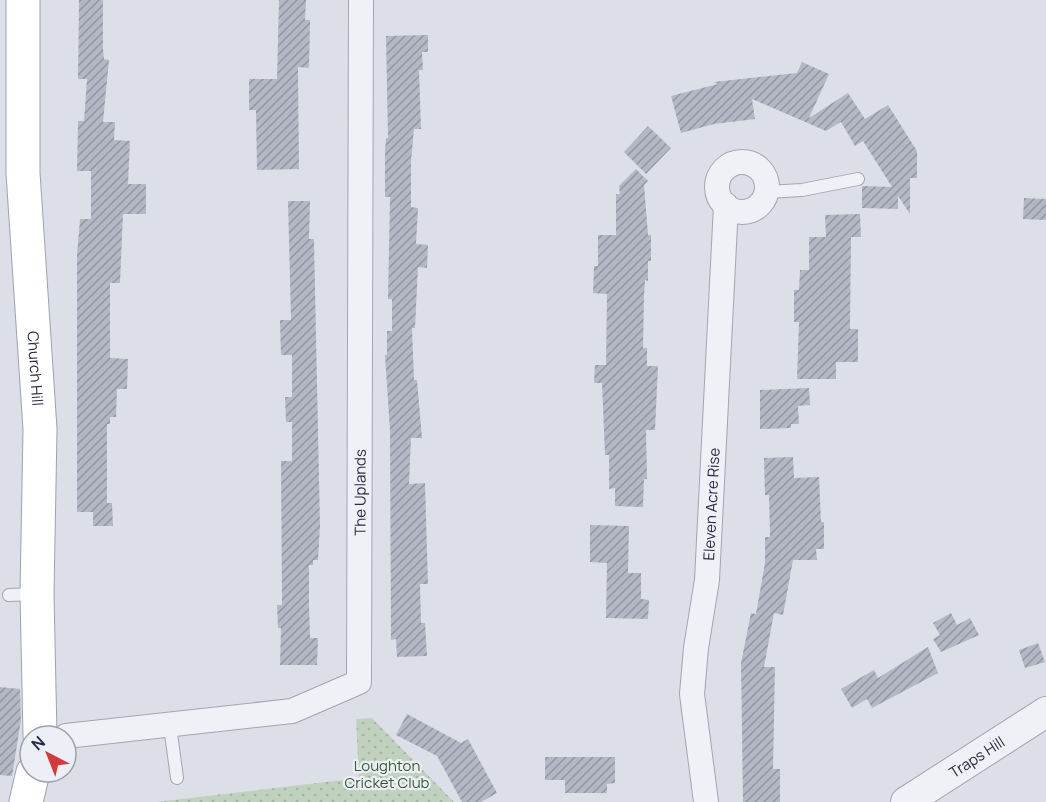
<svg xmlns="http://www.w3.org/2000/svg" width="1046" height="802" font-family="Manrope,sans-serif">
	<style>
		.grass { fill: url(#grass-dots) }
		.building { fill: url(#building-hatch) }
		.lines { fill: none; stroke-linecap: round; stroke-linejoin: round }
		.service-casing { stroke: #a2a5b2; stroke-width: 14 }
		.minor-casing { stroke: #a2a5b2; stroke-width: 26 }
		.tertiary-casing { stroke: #a2a5b2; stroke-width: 32 }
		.primary-casing { stroke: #9ba2b4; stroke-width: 35 }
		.service { stroke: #eff1f6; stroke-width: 12 }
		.minor { stroke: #eff1f6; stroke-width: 24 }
		.tertiary { stroke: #eff1f6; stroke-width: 30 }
		.primary { stroke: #fff; stroke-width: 33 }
		.labels { text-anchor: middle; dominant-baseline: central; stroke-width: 4.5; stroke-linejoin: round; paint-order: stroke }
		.street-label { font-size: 15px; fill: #262b3f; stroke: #eceff5 }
		.park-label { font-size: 15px; fill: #345b32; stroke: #eceff5 }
	</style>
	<defs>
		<pattern id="grass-dots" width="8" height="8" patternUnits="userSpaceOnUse" patternTransform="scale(1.5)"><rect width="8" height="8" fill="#c0d2bd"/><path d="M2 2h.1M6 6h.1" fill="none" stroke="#a5b4a4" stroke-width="1.8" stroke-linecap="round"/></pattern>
		<pattern id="building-hatch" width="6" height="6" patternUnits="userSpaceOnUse" patternTransform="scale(1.5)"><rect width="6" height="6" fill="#b4b8c5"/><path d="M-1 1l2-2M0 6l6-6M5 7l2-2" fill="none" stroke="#9296a1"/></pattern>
	</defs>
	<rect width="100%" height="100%" fill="#dddfe8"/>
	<path class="grass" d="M372 718 454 802H156L359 778 356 719Z"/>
	<g class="building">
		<path d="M79 0H103V49L104 59 109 60 103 122H115L114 140 130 141 128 184H146V214H123L120 283H110V358L128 359 127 389H117L116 417H110V424H107V503H112L113 526H93V512H77V255L80 219H91V171H77L78 121H84L87 79H78Z"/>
		<path d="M279 0H306L305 20H310L309 68 298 67 299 169 257 170 256 110H249V79H277Z"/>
		<path d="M428 35V52H422L423 70H419L421 129H414L411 161V207L418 208 416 244 428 245 427 268 418 267 415 328H412L414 380H417L422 438H411L409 484 425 483 428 584H420L421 623H425L427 656 397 657 396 639 391 640 390 431 385 355H387V331H392V299H388L390 197H385V151L386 138H388L386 36Z"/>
		<path d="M802 62 829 74 809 118 848 93 865 119 888 105 917 151V178H910V214L898 196V209L862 208V186L892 187 863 141 855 146 841 122 826 131 752 99 755 119 714 124 681 133 671 96 718 84 714 82 797 73Z"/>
		<path d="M648 126 671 148 646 174 624 152Z"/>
		<path d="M636 169 648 181 644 185 648 235H651V261H648V281L645 280 644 295 643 348H647V366H658L655 430H646L647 479H644L643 507 615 506V488L609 489V455H605L602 383H594L595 365H606L607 294 593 293 594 266H598V235H616V194H620L619 186Z"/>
		<path d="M1024 198 1046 199V220L1023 219Z"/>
		<path d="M288 201H310L309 239H314L320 526 318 560H313V565H309V605L310 638H318L317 665H280L281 628H278L277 605H282L281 461H292V422H286L285 397H292V355H281L280 320H291Z"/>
		<path d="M860 214 861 237H851L850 329H858V362H836V379H797L799 322H794V290H799L800 270H809V237H826L825 215Z"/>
		<path d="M809 388 810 405 798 406 799 424H791V428L760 429V390Z"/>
		<path d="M793 457 794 478 819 477 821 522H824V549H816L817 560H793L783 615 774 613 764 667H775L773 769H780V802H743L741 663 751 613 756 614 765 563V537H770L769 495H765L764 458Z"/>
		<path d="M590 525 629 526 628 573H641V599L649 600 648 619 606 618 607 563 590 562Z"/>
		<path d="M951 613 957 625 970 618 979 635 941 652 933 639 940 635 933 623Z"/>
		<path d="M1038 643 1045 662 1025 668 1019 650Z"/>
		<path d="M928 647 938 673 872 708 867 699 852 708 841 689 874 670 878 678Z"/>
		<path d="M0 687 20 689 21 720 12 776 0 775Z"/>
		<path d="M407 714 461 743 468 739 497 793 481 802H462L437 756 396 735Z"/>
		<path d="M545 757H615V783L607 784V793H565V780H545Z"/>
	</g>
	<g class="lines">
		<defs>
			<g id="service">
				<path d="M766 192 802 190 858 179"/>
				<path d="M9 595 35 594"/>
				<path d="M170 726 177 778"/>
			</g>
			<g id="minor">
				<circle cx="742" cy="187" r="25"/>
				<path id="s1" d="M66 736 292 711 359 682 361 0"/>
				<path id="s2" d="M706 802 692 694 696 648 707 580 726 205"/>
			</g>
			<g id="tertiary">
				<path id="s3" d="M906 802 1046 712"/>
			</g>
			<g id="primary">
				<path id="s4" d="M23 0V173L40 429 37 594 40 736"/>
				<path d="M26 802 33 772"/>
			</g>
		</defs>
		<use href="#service" class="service-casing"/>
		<use href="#minor" class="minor-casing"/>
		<use href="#tertiary" class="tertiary-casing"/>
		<use href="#primary" class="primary-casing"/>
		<use href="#service" class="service"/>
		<use href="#minor" class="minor"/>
		<use href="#tertiary" class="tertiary"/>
		<use href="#primary" class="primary"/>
	</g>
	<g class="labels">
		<g class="street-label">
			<text stroke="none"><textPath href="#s4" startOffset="369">Church Hill</textPath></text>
			<text stroke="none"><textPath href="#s1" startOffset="490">The Uplands</textPath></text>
			<text stroke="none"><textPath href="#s2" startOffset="300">Eleven Acre Rise</textPath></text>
			<text stroke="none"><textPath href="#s3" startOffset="84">Traps Hill</textPath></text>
		</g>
		<g class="park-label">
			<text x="387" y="765">Loughton<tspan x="387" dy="17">Cricket Club</tspan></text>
		</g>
	</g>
	<g transform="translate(48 754) rotate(318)"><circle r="28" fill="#eceff5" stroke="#9da1ac" stroke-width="1.5"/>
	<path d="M0-4.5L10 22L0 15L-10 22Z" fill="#d43a3c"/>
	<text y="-9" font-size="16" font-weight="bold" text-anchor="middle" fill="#262b3f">N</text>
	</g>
</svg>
